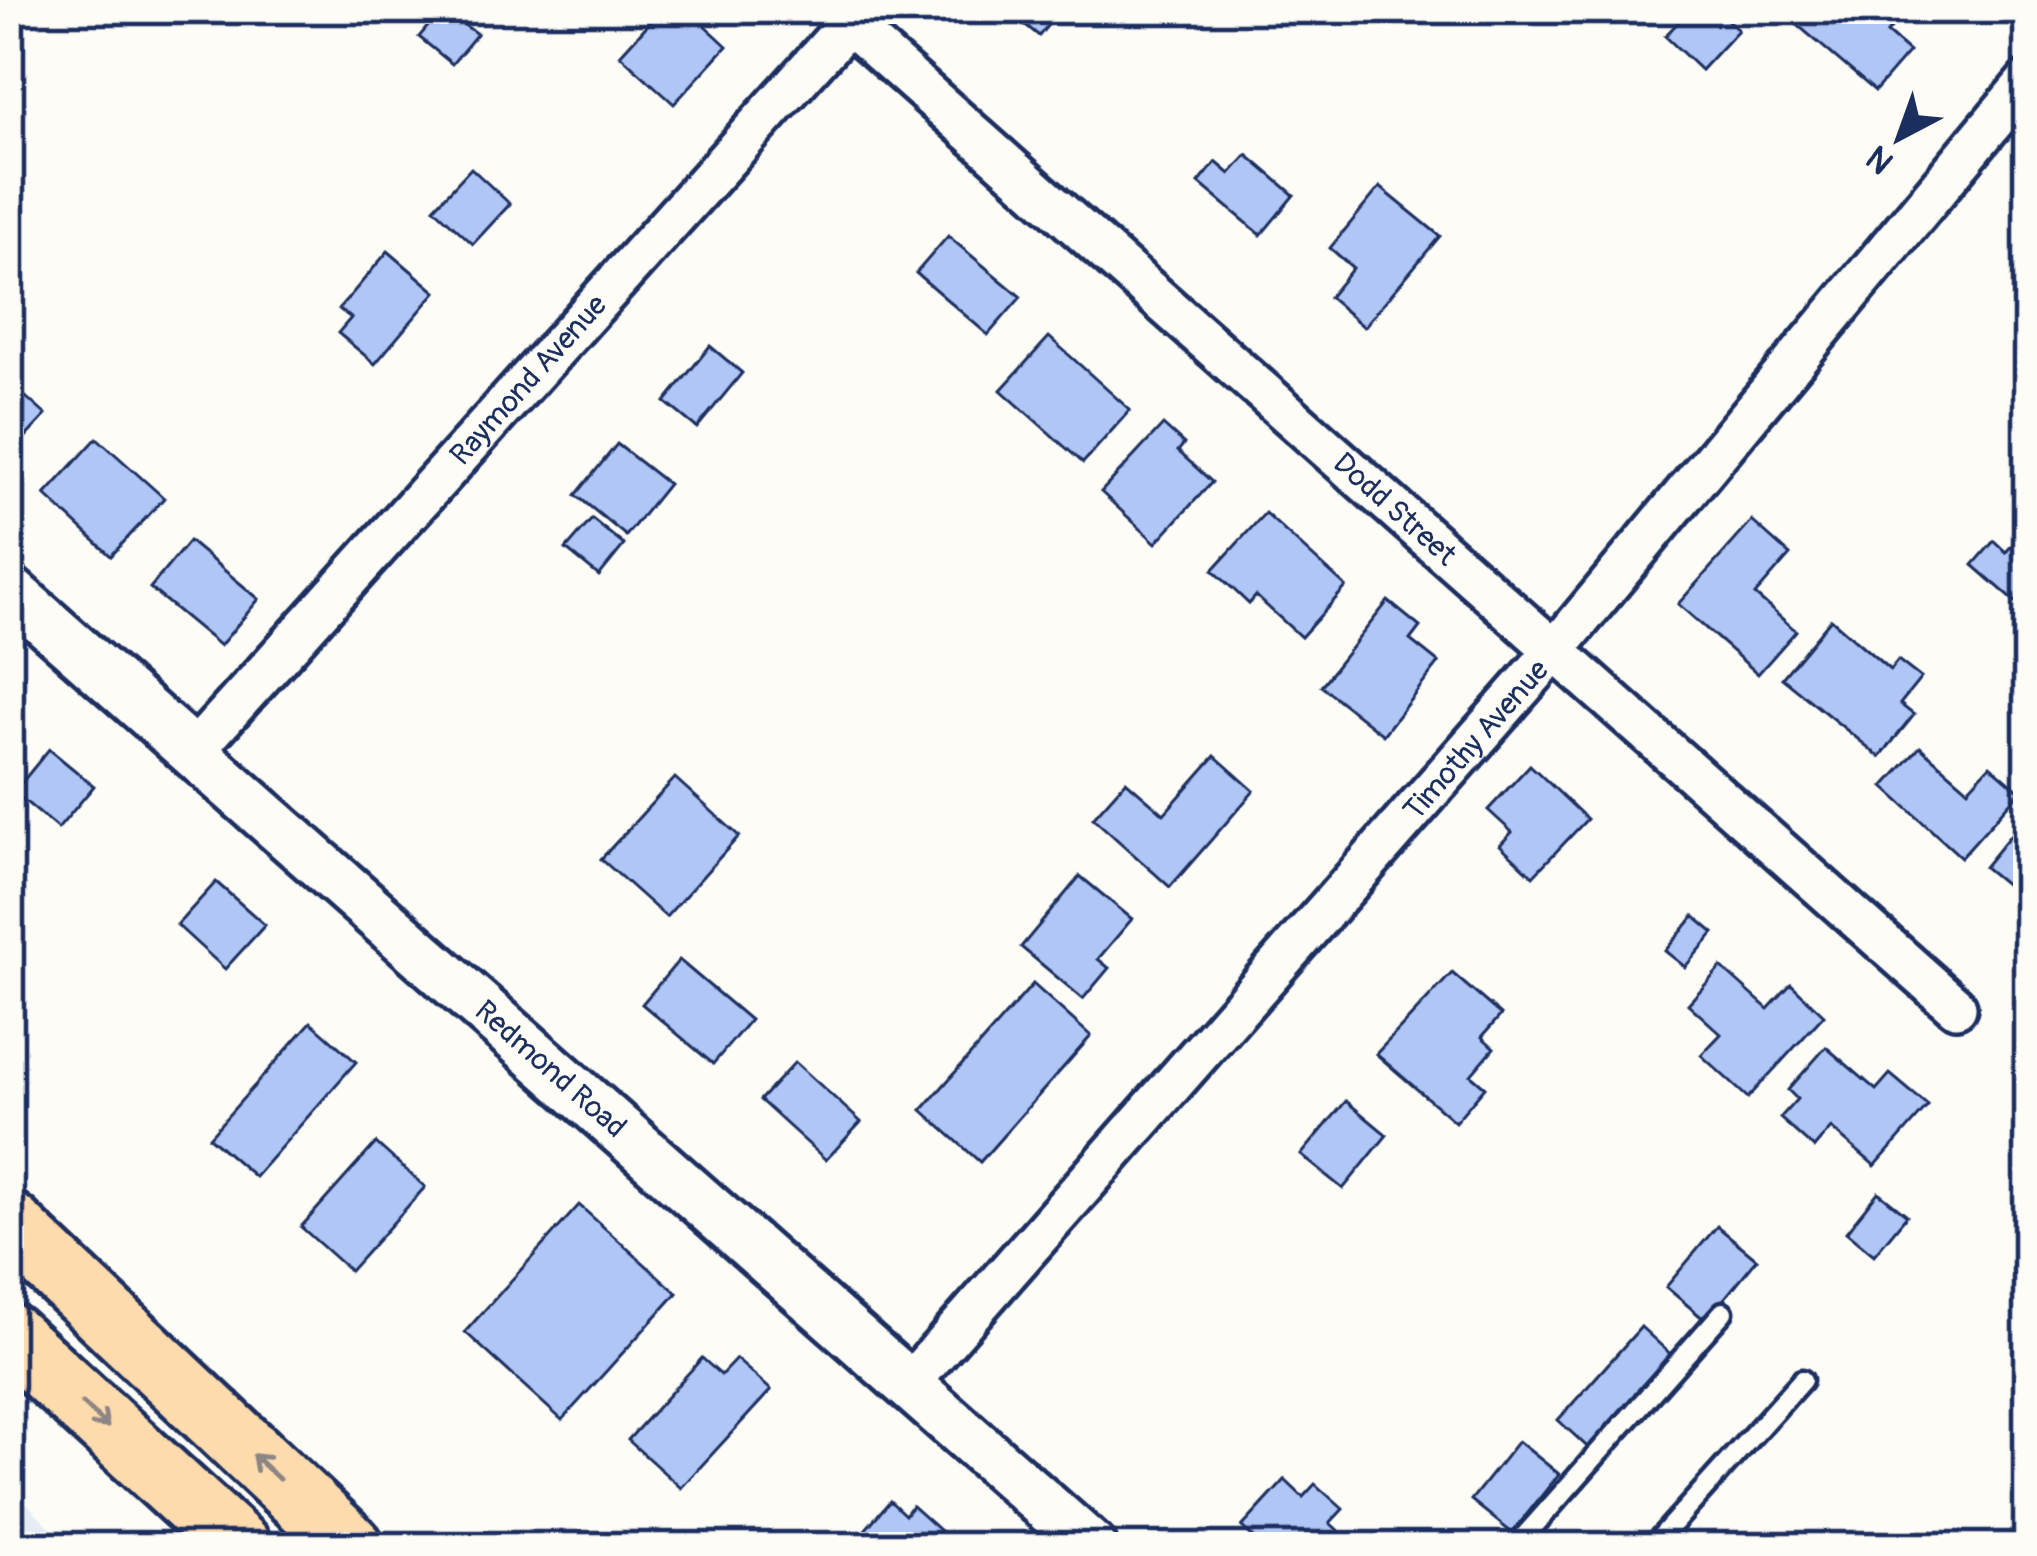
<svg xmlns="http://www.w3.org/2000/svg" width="2037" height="1556" font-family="Pangolin,sans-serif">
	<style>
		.built { fill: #e6ecf6 }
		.building { fill: #b0c6f5; stroke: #1b2f5e; stroke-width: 3 }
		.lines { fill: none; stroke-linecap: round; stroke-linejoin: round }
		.service-casing { stroke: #1b2f5e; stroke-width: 27 }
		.minor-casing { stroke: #1b2f5e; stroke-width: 48 }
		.tertiary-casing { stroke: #1b2f5e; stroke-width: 57 }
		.trunk-casing { stroke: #1b2f5e; stroke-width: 72 }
		.service { stroke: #fdfcf7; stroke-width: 18 }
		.minor { stroke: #fdfcf7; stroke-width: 39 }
		.tertiary { stroke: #fdfcf7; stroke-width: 48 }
		.trunk { stroke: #fedbac; stroke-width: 63 }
		.oneway { stroke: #8c8585 }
		.labels { text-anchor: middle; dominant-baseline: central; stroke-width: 9; stroke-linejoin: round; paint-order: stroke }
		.street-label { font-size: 30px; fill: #1b2f5e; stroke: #fdfcf7 }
	</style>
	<rect width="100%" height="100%" fill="#fdfcf7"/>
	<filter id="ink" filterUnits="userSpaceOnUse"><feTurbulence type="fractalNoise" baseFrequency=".00833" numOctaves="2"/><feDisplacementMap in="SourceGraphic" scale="24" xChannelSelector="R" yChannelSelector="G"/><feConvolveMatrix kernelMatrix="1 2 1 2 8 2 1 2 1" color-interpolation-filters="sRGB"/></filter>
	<g filter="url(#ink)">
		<path class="built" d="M9 1485 69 1547H9Z"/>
		<g class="building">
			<path d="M442 9 477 34 452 64 419 37Z"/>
			<path d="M662 9H687L727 46 674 104 620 55Z"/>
			<path d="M1006 9H1061L1039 36Z"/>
			<path d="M1691 9H1716L1738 30 1701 70 1665 36Z"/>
			<path d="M1796 9H1908L1887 33 1909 52 1875 91 1788 17Z"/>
			<path d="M1247 155 1294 195 1261 235 1199 183 1216 162 1230 174Z"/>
			<path d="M471 168 510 204 473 244 434 208Z"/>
			<path d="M1380 187 1440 236 1364 327 1329 297 1353 268 1330 248Z"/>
			<path d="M948 236 1021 297 988 335 916 273Z"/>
			<path d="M388 251 436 292 375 364 338 333 351 318 339 309Z"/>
			<path d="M1049 337 1130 410 1083 463 1001 390Z"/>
			<path d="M710 346 742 373 697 428 665 402Z"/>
			<path d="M9 382 46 415 9 455Z"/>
			<path d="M1163 425 1184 444 1178 451 1212 482 1156 543 1101 492Z"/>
			<path d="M97 438 164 498 111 556 45 495Z"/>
			<path d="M617 444 668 484 626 536 576 495Z"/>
			<path d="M1265 513 1346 587 1301 637 1256 596 1249 604 1213 570Z"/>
			<path d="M592 519 624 545 599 576 566 549Z"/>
			<path d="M1752 521 1790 555 1755 595 1796 631 1758 674 1678 604Z"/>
			<path d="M2028 527V613L1973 565 1994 541 2006 552Z"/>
			<path d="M189 541 259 599 220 646 150 588Z"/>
			<path d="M1388 601 1420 627 1410 640 1439 663 1383 735 1321 686Z"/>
			<path d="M1831 619 1890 670 1898 660 1921 678 1900 704 1914 715 1880 757 1782 678Z"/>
			<path d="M1920 747 1968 789 1990 765 2020 791 1961 857 1884 787Z"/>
			<path d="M49 749 94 786 58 829 14 792Z"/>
			<path d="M1215 756 1254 791 1170 887 1093 818 1126 781 1164 814Z"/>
			<path d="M1530 765 1587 819 1533 876 1500 845 1512 832 1488 810Z"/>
			<path d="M675 778 739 836 666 917 601 859Z"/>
			<path d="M2020 823 2028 829V903L1984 867Z"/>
			<path d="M1080 876 1132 919 1098 959 1109 968 1083 999 1021 947Z"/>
			<path d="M216 882 265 925 225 969 177 925Z"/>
			<path d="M1694 916 1714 933 1685 967 1665 951Z"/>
			<path d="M679 960 750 1020 713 1064 642 1004Z"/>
			<path d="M1721 967 1768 1009 1791 984 1824 1015 1748 1098 1701 1055 1721 1034 1688 1004Z"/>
			<path d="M1452 973 1501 1015 1482 1037 1494 1048 1471 1075 1485 1087 1455 1122 1376 1054Z"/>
			<path d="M1033 984 1091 1036 980 1162 922 1110Z"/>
			<path d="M311 1022 356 1062 255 1177 209 1137Z"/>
			<path d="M1826 1047 1876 1090 1890 1074 1928 1106 1875 1166 1831 1128 1814 1148 1780 1118 1797 1099 1788 1090Z"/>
			<path d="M795 1062 861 1122 826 1160 760 1100Z"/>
			<path d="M1346 1101 1387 1135 1343 1189 1301 1155Z"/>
			<path d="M376 1143 425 1187 350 1271 301 1227Z"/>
			<path d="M1878 1192 1907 1215 1874 1255 1846 1232Z"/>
			<path d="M579 1205 677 1293 562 1420 465 1332Z"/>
			<path d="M1717 1226 1757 1259 1706 1321 1666 1287Z"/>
			<path d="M1641 1327 1678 1361 1595 1454 1558 1420Z"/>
			<path d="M702 1358 721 1375 736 1359 771 1390 681 1488 628 1440Z"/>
			<path d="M1518 1441 1559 1474 1512 1533 1471 1500Z"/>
			<path d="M1285 1480 1303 1497 1315 1484 1343 1509 1330 1523 1352 1543 1348 1547H1264L1242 1527Z"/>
			<path d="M890 1501 905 1515 912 1506 958 1547H868L858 1538Z"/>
		</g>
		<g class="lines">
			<defs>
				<g id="service">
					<path d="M1515 1547 1723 1312"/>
					<path d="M1652 1547 1802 1380"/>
				</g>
				<g id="minor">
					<path id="s1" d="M832 9 1956 1007"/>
					<path id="s2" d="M193 752 862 9"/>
					<path id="s3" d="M909 1384 1554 651 2028 80"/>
				</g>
				<g id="tertiary">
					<path id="s4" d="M9 590 1092 1547"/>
				</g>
				<g id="trunk">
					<path d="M9 1224 351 1547"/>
					<path d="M9 1336 239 1547"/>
				</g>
			</defs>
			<use href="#service" class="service-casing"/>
			<use href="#minor" class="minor-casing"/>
			<use href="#tertiary" class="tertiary-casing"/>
			<use href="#trunk" class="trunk-casing"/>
			<use href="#service" class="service"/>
			<use href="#minor" class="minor"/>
			<use href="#tertiary" class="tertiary"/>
			<use href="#trunk" class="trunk"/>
		</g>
		<defs><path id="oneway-shaft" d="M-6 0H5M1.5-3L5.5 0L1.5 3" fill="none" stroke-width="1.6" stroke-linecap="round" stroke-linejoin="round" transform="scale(3)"/></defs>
		<g class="oneway">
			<use href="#oneway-shaft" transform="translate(95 1415) rotate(43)"/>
			<use href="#oneway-shaft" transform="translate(266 1467) rotate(-137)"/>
		</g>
	</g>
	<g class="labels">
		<g class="street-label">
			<text stroke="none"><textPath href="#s2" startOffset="501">Raymond Avenue</textPath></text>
			<text stroke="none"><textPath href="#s1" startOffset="753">Dodd Street</textPath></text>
			<text stroke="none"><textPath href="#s3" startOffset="858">Timothy Avenue</textPath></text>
			<text stroke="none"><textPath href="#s4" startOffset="723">Redmond Road</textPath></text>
		</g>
	</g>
	<rect width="2037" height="1556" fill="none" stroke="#fdfcf7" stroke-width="48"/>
	<rect x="24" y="24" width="1989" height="1508" fill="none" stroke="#1b2f5e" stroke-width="4.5" filter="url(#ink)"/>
	<g transform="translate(1899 138) rotate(221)" stroke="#fdfcf7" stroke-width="9" paint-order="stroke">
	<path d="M0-9L21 45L0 30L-21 45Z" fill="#1b2f5e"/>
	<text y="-18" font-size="33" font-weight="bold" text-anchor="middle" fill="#1b2f5e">N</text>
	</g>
</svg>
